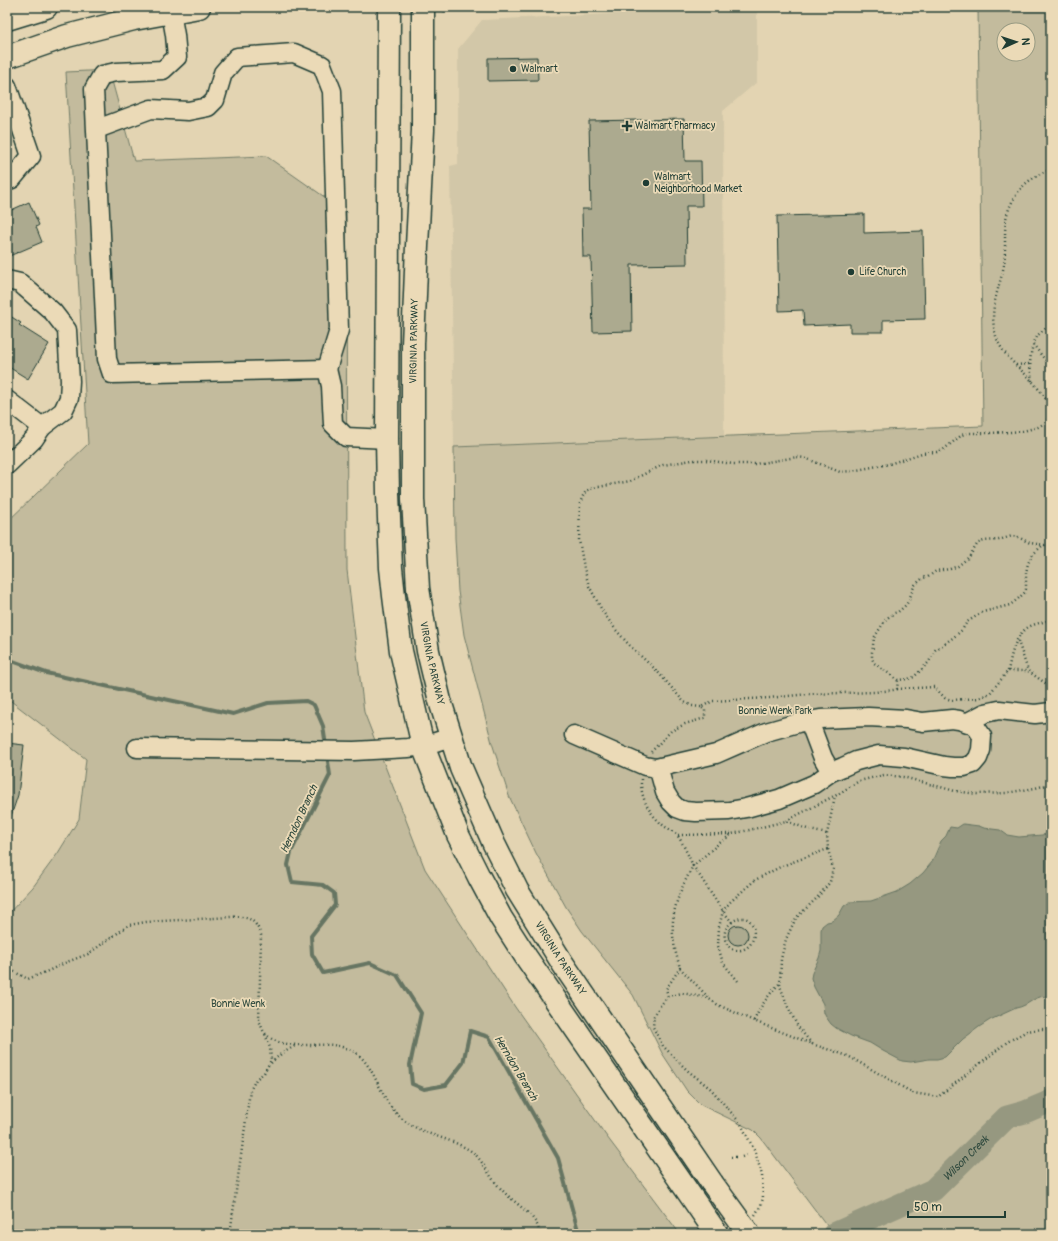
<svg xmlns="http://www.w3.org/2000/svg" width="1058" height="1241" font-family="Pangolin,sans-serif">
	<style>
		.built { fill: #d2c7a8 }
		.green { fill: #c3bb9d; stroke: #717c68; fill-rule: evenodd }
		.water { fill: #969880; stroke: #667462 }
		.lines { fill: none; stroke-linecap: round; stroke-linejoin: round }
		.stream { stroke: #667462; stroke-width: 4 }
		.river { stroke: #969880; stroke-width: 23 }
		.building { fill: #acaa8f; stroke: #1f3d34 }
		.minor-casing { stroke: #1f3d34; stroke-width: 21 }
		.major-casing { stroke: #1f3d34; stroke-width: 25 }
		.path { stroke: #1f3d34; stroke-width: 2.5; stroke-dasharray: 1 3; stroke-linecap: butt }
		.minor { stroke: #ebdab7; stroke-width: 18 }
		.major { stroke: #ebdab7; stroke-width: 22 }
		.major-bridge-casing { stroke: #1f3d34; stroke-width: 25; stroke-linecap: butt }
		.major-bridge { stroke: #ebdab7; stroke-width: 22 }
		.poi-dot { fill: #1f3d34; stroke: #ebdab7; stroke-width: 1.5 }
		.labels { text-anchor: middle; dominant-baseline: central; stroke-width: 3.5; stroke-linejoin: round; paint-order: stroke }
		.poi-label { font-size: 10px; fill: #1f3d34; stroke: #ebdab7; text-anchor: start }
		.street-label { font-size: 10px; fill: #1f3d34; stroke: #ebdab7 }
		.park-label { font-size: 10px; fill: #2f4a3e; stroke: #ebdab7 }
		.water-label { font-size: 11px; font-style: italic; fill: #314b3f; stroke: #ebdab7 }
	</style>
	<rect width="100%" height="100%" fill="#e3d4b2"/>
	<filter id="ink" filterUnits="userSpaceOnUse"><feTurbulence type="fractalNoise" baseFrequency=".025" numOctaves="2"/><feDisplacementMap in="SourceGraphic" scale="8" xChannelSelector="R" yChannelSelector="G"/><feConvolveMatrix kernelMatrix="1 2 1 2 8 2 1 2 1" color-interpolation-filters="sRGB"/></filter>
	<g filter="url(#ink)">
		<path class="built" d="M757 7V82L723 111 724 436 454 447 450 166 458 164V49L482 20Z"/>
		<g class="green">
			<path d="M978 7H1051V1234H825L831 1231 761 1138 753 1130 701 1105 687 1091 662 1053 633 995 582 931 566 907 536 853 509 796 492 743 464 635 458 591 455 538 454 447 983 426ZM1004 30H1028V54H1004Z"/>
			<path d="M109 70 134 161 266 156 346 212 347 570 364 712 425 869 515 1007 607 1137 680 1234H7V915L33 887 58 853 79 819 86 759 7 698V522L88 444 66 72Z"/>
		</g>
		<path class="water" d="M963 824 979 826 984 828 1000 830 1007 835 1019 837 1042 835 1051 833V997C1035 993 1030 1006 1016 1008L990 1020 979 1027 963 1039 945 1057 937 1059H929L911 1062 902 1061 883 1051 870 1043 851 1036 836 1028 831 1024 826 1017 824 1013 823 1004 814 987 811 978 812 973 819 958 821 951V930L822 926 827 922 832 921 839 915 844 906 850 902 871 901 897 892 910 884 923 873 932 862 941 841 946 836 950 827 957 828Z"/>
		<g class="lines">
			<g class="stream">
				<path d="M7 659 46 673 233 714 268 703 306 701 314 705 323 726 326 746"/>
				<path d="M327 755 330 775 291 852 288 865 292 882 323 885 334 893 335 905 311 936 312 954 323 973 370 963 397 975 421 1013 410 1065 412 1084 424 1089 446 1085 463 1063 470 1031 489 1037 558 1158 579 1234"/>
			</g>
			<path class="river" id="s1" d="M834 1234 933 1190 1007 1117 1025 1112 1051 1101"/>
		</g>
		<g class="building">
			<path d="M537 57 538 80 488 81V58Z"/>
			<path d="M684 119 685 161H701L702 206H686L687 264 631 265 632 331 593 332 591 257H583L582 209H591L589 121Z"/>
			<path d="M29 202 39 225 36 227 42 242 7 257V212Z"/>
			<path d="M864 214V233L923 231 925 319 883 320V332H850V324L804 326 803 310 779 311 777 216Z"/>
			<path d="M7 314 21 323 19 325 49 344 28 379 7 366Z"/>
			<path d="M7 743 24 745 18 795 9 822H7Z"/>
			<circle cx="738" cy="935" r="10"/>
		</g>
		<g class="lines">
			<defs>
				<g id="minor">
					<path d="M171 12 175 35 177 57 163 70 116 72 102 75 94 89 107 359 112 374 327 369 331 386 333 424 346 437 387 439"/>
					<path d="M7 86 31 156 12 179 7 181"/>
					<path d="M97 129 151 109 188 111 208 107 215 100 223 73 237 57 294 53 322 65 332 91 339 330 327 369"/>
					<path d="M7 280 20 283 53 312 67 330 70 381 69 398 63 411 42 427"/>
					<path d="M7 400 42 427 34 439 7 465"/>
					<path d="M809 721 823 758 831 772"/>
					<path d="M968 722 985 713 999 710 1035 714 1051 712"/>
					<path d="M574 735 645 766 656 768 716 754 766 732 798 723 820 719 868 717 906 719 923 722 952 719 959 720 971 724 976 727 982 736 981 750 978 758 973 764 964 767H953L944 766 904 757 879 755 856 761 843 767 831 772 814 784 779 799 746 808 729 811 696 812 685 811 677 808 671 802 665 792 660 774 656 768"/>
					<path d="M137 748 354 751 408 748 423 746 451 737"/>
				</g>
				<g id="major">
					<path d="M389 7 387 439 388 493 391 568 394 596 401 651 423 746 458 835 479 877 501 918 526 957 717 1234"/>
					<path id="s2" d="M423 7V130L417 246 413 344V499L418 588 428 651 440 701 461 768 494 844 517 890 563 964 712 1183"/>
					<path d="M7 19 46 7"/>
					<path d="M7 57 67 36 134 19 199 7"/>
				</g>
			</defs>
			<use href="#minor" class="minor-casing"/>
			<use href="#major" class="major-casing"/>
			<g class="path">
				<path d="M444 7 445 14"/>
				<path d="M1051 170C1044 171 1038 175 1032 179 1019 187 1009 204 1006 219 1004 234 1006 250 1004 265 999 292 987 310 997 339 1004 357 1020 368 1032 381 1039 389 1045 398 1051 406"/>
				<path d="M1051 184V190"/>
				<path d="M1051 197 1048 210 1051 219"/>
				<path d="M1051 323 1038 335 1033 344 1045 360 1051 364"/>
				<path d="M1016 365 1029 364"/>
				<path d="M1032 381C1030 366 1029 359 1033 345"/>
				<path d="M1045 545 1030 543 1018 537 1012 536 999 540 984 541 978 543 969 557 958 566 950 569 936 571 928 577 923 578 915 585 913 589 909 600 906 605 898 612 894 613 886 619 874 638 872 652V658L874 663 898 680 908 679 914 677 929 662 935 650 954 637 962 630 967 622 983 612 1010 605 1018 599 1024 593 1026 589V573L1028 563 1033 554 1042 546 1051 543"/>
				<path d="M1018 641 1028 671 1051 687"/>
				<path d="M1008 671C1011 657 1014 637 1027 628 1034 623 1044 623 1051 619"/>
				<path d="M897 689 934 687 945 698 952 700 979 698 990 693 1008 671H1028"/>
				<path d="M701 707 692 706 684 702 657 671 630 646 616 630 603 612 595 597 589 586 584 568 579 540 580 503 583 496 586 491 593 488 630 481 663 465 692 460H706L733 464H755L797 457 805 458 840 472 851 471 889 464 922 453 937 452 943 450 962 435 967 433H989L1010 432 1023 431 1038 427 1045 423 1051 414"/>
				<path d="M651 752 671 731 685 724 705 718V710L701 707 713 701 769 698 808 694 875 692 893 690 897 689 898 680"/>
				<path d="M641 779C640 798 650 815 664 826 668 829 674 831 677 835 681 839 690 859 693 866 679 892 669 914 674 943 675 952 678 960 680 968"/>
				<path d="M786 821 834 796"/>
				<path d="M678 835 731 834"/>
				<path d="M732 922C729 925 726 927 725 932 723 942 730 952 741 950 762 946 756 905 732 922 717 905 706 884 693 866L717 845 732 834 762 827 786 821 810 830 827 834"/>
				<path d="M7 968 28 979 48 971 67 962 88 954 129 925 146 922 231 917C247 916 255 918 261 935L259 1021C261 1024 262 1029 264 1032 278 1051 314 1043 333 1045 339 1046 346 1048 351 1050 374 1061 379 1096 396 1113 418 1136 446 1135 471 1151 482 1159 487 1172 495 1182 498 1186 502 1190 505 1193 515 1203 529 1211 536 1223 538 1226 539 1230 540 1234"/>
				<path d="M738 981 723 963 718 946 719 927 723 911 729 903 755 880 782 866 828 849"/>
				<path d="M668 996 666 989 680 968 708 997"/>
				<path d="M754 1021C761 1005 769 994 781 982"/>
				<path d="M812 1044 798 1027 788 1007 780 986 781 959 786 939 796 918 816 899 830 882 833 869 828 849 827 834 835 796 859 781 884 775 903 777 955 791 977 794 1006 793 1035 788 1051 784"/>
				<path d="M271 1063 281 1054 295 1046"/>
				<path d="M731 1157H738"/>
				<path d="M742 1157 748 1155"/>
				<path d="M755 1215 761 1205 763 1198 762 1175 755 1152 741 1124 711 1089 687 1070 663 1046 653 1027 654 1016 660 1006 668 996 682 993 708 998 718 1005 754 1021 812 1044 848 1056 913 1093 938 1097 1007 1042 1027 1031 1051 1028"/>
				<path d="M230 1234 250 1091 256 1079 264 1073 271 1060 270 1048 265 1034"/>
			</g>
			<use href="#minor" class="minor"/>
			<use href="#major" class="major"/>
			<defs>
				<path id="major-bridge" d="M712 1183 749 1234"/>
			</defs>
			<use href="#major-bridge" class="major-bridge-casing"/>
			<use href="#major-bridge" class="major-bridge"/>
		</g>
	</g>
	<g class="poi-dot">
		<circle cx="513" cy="69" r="4"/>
		<path d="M625 120h4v4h4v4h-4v4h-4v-4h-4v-4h4z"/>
		<circle cx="646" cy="183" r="4"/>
		<circle cx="851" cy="272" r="4"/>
	</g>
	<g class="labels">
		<g class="poi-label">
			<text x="521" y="69">Walmart</text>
			<text x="635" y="126">Walmart Pharmacy</text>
			<text x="654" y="177">Walmart<tspan x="654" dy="12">Neighborhood Market</tspan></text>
			<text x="859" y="272">Life Church</text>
		</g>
		<g class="street-label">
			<text transform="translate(414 341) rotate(-89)">VIRGINIA PARKWAY</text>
			<text stroke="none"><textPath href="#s2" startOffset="658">VIRGINIA PARKWAY</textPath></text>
			<text stroke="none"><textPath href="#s2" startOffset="982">VIRGINIA PARKWAY</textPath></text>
		</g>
		<g class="park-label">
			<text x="775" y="711">Bonnie Wenk Park</text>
			<text x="238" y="1004">Bonnie Wenk</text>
		</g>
		<g class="water-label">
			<text transform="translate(299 819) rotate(-65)">Herndon Branch</text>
			<text transform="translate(516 1068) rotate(59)">Herndon Branch</text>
			<text stroke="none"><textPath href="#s1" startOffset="154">Wilson Creek</textPath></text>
		</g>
	</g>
	<rect width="1058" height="1241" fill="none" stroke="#ebdab7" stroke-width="24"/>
	<rect x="12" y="12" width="1034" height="1217" fill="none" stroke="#1f3d34" stroke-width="1.5" filter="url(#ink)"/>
	<g transform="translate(1016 42) rotate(87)"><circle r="19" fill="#ebdab7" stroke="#999b83"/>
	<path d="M0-3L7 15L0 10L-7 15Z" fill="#1f3d34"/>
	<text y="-6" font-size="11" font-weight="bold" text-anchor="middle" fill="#1f3d34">N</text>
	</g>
	<path d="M908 1211v6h97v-6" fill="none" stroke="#1f3d34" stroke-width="2"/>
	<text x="914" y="1211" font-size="12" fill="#1f3d34" stroke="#ebdab7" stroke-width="3" paint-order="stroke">50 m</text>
</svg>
